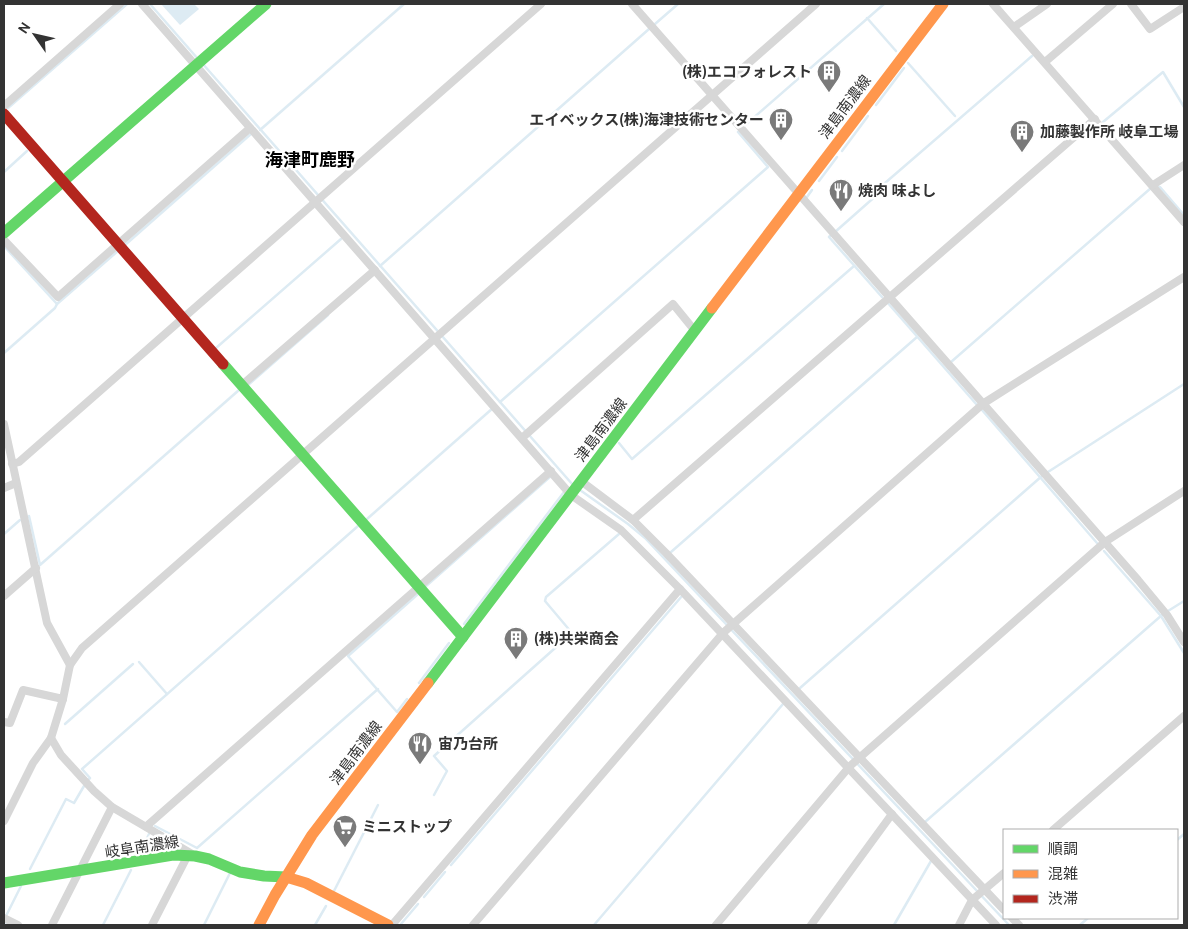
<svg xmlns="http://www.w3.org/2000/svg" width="1188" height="929" font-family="Cabin,'Noto Sans JP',sans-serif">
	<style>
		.water { fill: #ddebf3 }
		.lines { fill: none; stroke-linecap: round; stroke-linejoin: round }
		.stream { stroke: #ddebf3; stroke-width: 2.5 }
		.street { stroke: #d7d7d7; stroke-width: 8 }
		.fast { stroke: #63d668; stroke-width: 11 }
		.slow { stroke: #ff974d; stroke-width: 11 }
		.jam { stroke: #b3261e; stroke-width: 11 }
		.labels { text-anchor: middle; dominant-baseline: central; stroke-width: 5; stroke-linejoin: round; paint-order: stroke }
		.poi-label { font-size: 15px; font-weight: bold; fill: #333; stroke: #fff; text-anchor: start }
		.street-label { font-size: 15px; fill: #333; stroke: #fff }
		.quarter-label { font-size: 18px; font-weight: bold; fill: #000; stroke: #fff }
	</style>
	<rect width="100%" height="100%" fill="#fff"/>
	<path class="water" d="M161 4H194L199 9 180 25Z"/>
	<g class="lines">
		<g class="stream">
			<path d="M150 4 198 59"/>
			<path d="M867 18 896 51"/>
			<path d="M655 24 678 4"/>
			<path d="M202 63 573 485"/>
			<path d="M908 63 955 116"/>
			<path d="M876 105 904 68"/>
			<path d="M8 108 127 4"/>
			<path d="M1103 122 1163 72 1184 107"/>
			<path d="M743 127 884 4"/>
			<path d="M260 130 404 4"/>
			<path d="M842 151 868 116"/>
			<path d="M4 172 27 151"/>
			<path d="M819 181 837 157"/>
			<path d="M1158 187H1160L1184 215"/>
			<path d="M807 197 812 190"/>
			<path d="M835 232 887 186 885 183 1032 56"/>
			<path d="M830 236 829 237 882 297"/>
			<path d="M125 245 252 133"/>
			<path d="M4 246 57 304 119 250"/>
			<path d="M380 266 649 29"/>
			<path d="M887 302 977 405"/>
			<path d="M216 348 341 239"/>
			<path d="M4 353 55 308 57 304"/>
			<path d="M951 362 1151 188"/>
			<path d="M248 385 328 315"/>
			<path d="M500 402 768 167 738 132"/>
			<path d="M982 410 1097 543"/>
			<path d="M619 443 632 459 854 266"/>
			<path d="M1048 472 1184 384"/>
			<path d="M580 490 628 524 645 538 1009 925"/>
			<path d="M29 516 40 565 239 390"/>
			<path d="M367 519 493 408"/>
			<path d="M4 534 20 520"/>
			<path d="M1104 551 1161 616 1184 653"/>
			<path d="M671 552 917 337"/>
			<path d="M425 587 551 476"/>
			<path d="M1168 611 1184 601"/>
			<path d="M464 624 564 492"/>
			<path d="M139 662 167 694"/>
			<path d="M419 683 449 643"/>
			<path d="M800 688 1042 476"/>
			<path d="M407 699 397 712 348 656 418 594"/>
			<path d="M65 724 133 664"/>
			<path d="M88 780 90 778 82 769 358 526"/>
			<path d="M434 795 447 771 434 756 572 633 545 601 546 597 619 534"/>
			<path d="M925 822 1162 615"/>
			<path d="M155 826 197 848 378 689"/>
			<path d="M1177 840 1184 834"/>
			<path d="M140 853 149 834"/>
			<path d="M451 865 682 596"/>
			<path d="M30 869 66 799 74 803 84 786"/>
			<path d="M334 891 378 805"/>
			<path d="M424 897 445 872"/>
			<path d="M6 916 21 886"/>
			<path d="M4 923 8 925"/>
			<path d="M401 924 418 904"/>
			<path d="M103 925 131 870"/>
			<path d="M204 925 230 873"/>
			<path d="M315 925 326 906"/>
			<path d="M594 925 783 704"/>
			<path d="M894 925 931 861"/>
			<path d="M1080 925 1088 918"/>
		</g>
		<g class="street">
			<path d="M142 4 571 495 621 530 680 589 996 925"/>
			<path d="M632 4 1138 580 1167 615 1184 642"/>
			<path d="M993 4 1184 222"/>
			<path d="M1131 4 1150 29 1184 7"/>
			<path d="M1014 27 1047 4"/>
			<path d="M1045 62 1113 4"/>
			<path d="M4 106 120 4"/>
			<path d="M1153 185 1184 165"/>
			<path d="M4 240 58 297 250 128"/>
			<path d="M242 385 375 270"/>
			<path d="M4 424 47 623 70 665"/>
			<path d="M522 438 673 304 695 331"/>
			<path d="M12 464 19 462 541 4"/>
			<path d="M581 481 633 520 666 553 1004 910"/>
			<path d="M4 488 16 483"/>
			<path d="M633 520 1095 119"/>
			<path d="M4 596 36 568"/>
			<path d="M4 722 10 723 23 690 63 699"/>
			<path d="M51 738 61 755 94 791 112 807 192 854"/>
			<path d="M4 821 33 763 51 738 63 699 70 665 82 648 816 4"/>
			<path d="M147 827 149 824 551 471"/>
			<path d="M1053 830 1184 716"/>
			<path d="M4 918 18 925"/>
			<path d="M1012 918 1019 925"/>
			<path d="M52 925 112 807"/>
			<path d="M152 925 188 855"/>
			<path d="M392 925 680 589"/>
			<path d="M473 925 723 633 733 624 984 403 1184 277"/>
			<path d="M716 925 850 766 1105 542 1184 491"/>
			<path d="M811 925 892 814"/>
			<path d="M959 925 972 900 1004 873"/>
		</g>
		<g class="fast">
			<path d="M4 233 266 4"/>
			<path d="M223 364 463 637"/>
			<path d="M428 683 712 308"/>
			<path d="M4 883 173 855 195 856 209 859 240 872 264 876 286 877"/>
		</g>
		<g class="slow">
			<path d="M712 308 943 4"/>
			<path d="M286 877 306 883 388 925"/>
			<path d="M259 925 275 895 312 835 428 683"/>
		</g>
		<path class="jam" d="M4 114 223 364"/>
	</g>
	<defs>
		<symbol id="building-pin" viewBox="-11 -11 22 30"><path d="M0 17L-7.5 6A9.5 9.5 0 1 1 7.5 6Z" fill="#7a7a7a" stroke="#fff"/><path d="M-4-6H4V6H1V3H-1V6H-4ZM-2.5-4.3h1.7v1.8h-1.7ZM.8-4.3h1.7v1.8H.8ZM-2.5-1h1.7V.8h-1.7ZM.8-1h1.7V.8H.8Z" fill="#fff"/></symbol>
		<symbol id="restaurant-pin" viewBox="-11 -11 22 30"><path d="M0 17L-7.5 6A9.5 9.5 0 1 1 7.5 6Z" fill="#7a7a7a" stroke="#fff"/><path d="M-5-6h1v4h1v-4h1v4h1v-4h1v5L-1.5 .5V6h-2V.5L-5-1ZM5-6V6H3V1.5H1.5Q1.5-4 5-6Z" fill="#fff"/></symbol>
		<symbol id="supermarket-pin" viewBox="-11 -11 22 30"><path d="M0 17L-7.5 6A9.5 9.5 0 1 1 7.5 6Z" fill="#7a7a7a" stroke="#fff"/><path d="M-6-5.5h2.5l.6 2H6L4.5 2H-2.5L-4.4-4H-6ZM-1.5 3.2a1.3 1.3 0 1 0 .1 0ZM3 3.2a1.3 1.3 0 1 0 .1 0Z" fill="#fff"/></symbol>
	</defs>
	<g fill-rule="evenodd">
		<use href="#building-pin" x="815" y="58" width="28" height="38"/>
		<use href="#building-pin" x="767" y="106" width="28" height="38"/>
		<use href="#building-pin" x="1008" y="118" width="28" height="38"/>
		<use href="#restaurant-pin" x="827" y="177" width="28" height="38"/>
		<use href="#building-pin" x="502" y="625" width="28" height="38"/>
		<use href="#restaurant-pin" x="406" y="730" width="28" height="38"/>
		<use href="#supermarket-pin" x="331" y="813" width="28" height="38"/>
	</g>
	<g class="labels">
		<g class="poi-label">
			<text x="812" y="72" text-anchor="end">(株)エコフォレスト</text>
			<text x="764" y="120" text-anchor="end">エイベックス(株)海津技術センター</text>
			<text x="1040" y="132">加藤製作所 岐阜工場</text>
			<text x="858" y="191">焼肉 味よし</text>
			<text x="534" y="639">(株)共栄商会</text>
			<text x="438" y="744">宙乃台所</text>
			<text x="362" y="827">ミニストップ</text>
		</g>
		<g class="street-label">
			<text transform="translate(845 107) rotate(-53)">津島南濃線</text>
			<text transform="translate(601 430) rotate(-53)">津島南濃線</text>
			<text transform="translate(356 753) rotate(-53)">津島南濃線</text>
			<text transform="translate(142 847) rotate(-9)">岐阜南濃線</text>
		</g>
		<g class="quarter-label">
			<text x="310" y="160">海津町鹿野</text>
		</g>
	</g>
	<rect width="1188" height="929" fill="none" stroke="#333333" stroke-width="10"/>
	<rect x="1003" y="829" width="175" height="90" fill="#ffffff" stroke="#adadad"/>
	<rect x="1013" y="845" width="25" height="8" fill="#63d668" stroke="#adadad"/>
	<text x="1048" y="854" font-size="15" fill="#333333">順調</text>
	<rect x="1013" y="870" width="25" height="8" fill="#ff974d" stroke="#adadad"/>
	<text x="1048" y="879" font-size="15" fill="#333333">混雑</text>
	<rect x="1013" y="895" width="25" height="8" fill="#b3261e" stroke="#adadad"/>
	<text x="1048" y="904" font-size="15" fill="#333333">渋滞</text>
	<g transform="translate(35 35) rotate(304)" stroke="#ffffff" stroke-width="4" paint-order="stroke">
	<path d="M0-4L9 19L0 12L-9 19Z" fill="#333333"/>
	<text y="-8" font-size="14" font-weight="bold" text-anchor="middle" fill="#333333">N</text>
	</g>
</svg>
